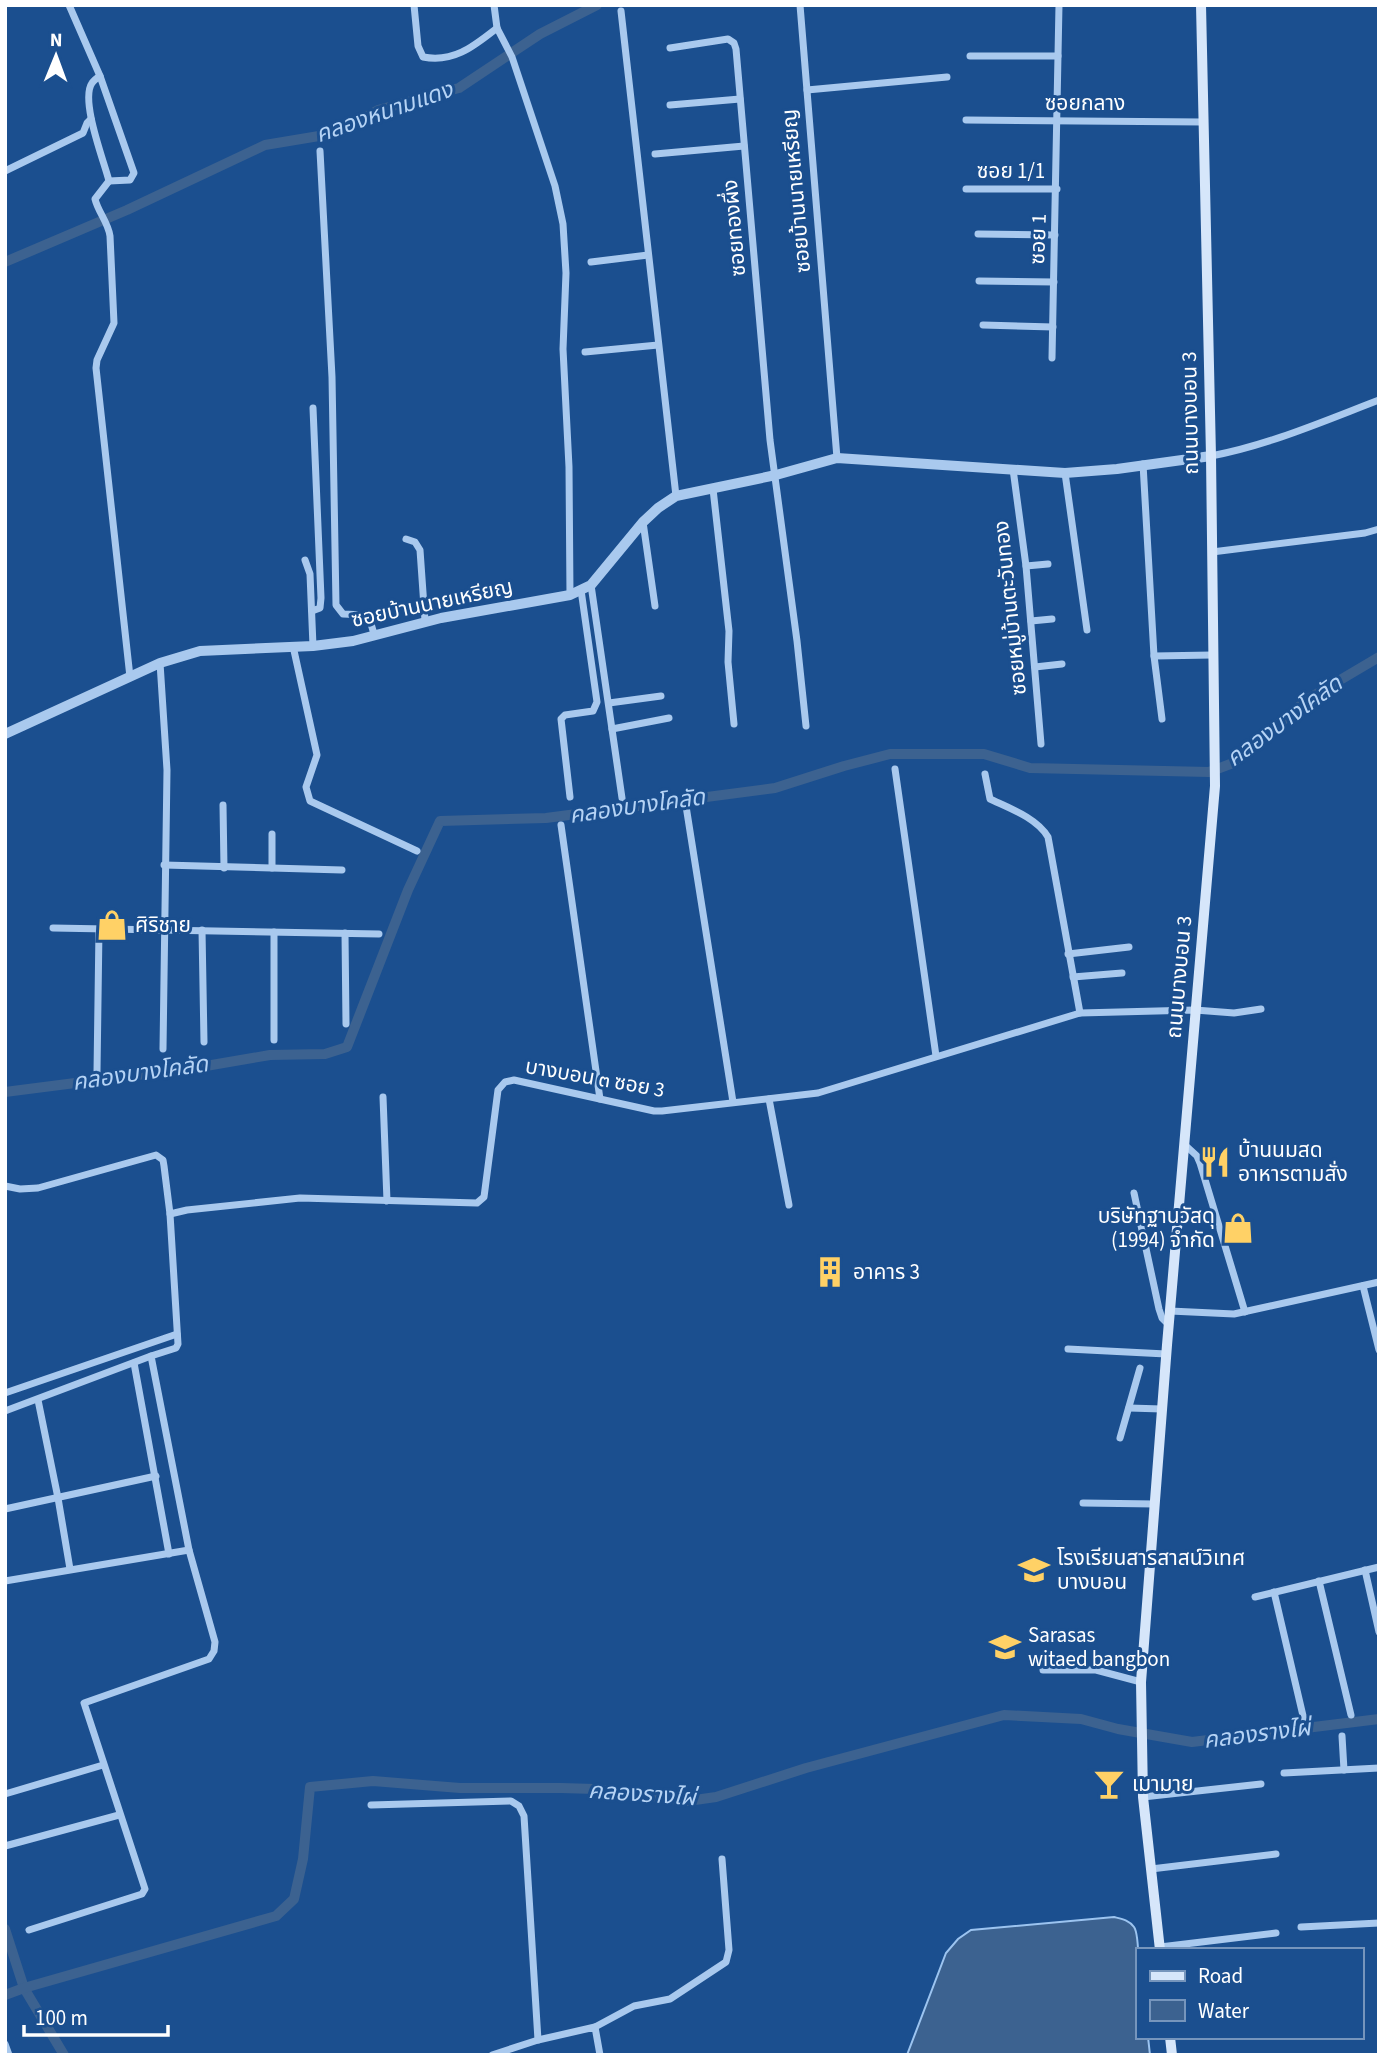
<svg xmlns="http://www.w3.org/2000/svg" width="1384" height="2060" font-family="'Source Sans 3','Noto Sans Thai',sans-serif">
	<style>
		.water { fill: #3c6290; stroke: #9cc4f0; stroke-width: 2 }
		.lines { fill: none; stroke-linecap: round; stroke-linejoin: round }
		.canal { stroke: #3c6290; stroke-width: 10 }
		.minor { stroke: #a9c9ee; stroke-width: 7 }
		.tertiary { stroke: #a9c9ee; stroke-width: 10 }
		.secondary { stroke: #d6e6fa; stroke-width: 10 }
		.labels { text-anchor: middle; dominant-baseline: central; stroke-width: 6; stroke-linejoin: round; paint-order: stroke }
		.street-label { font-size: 21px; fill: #fff; stroke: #1b4f8f }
		.poi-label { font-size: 21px; fill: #fff; stroke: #1b4f8f; text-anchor: start }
		.water-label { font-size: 23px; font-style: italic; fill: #b5d3f5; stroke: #1b4f8f }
	</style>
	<rect width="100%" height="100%" fill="#1b4f8f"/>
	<path class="water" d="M1114 1917C1122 1919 1129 1920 1134 1927 1142 1938 1137 2017 1137 2037H1148L1150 2055H907L946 1953 958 1939 971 1930Z"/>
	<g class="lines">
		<g class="canal">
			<path d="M5 262 127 210 265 145 337 133 378 110 459 88 540 34 597 5"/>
			<path d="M5 1092 200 1067 270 1055 325 1054 347 1047 408 890 440 821 546 818 775 788 844 766 890 754H984L1030 768 1209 772 1233 763 1308 699 1379 657"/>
			<path d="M5 1929 24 1988 64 2055"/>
			<path d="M5 1995 24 1988 276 1916 294 1899 303 1859 310 1787 373 1781 460 1788H561L595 1789 688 1801 716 1797 806 1768 1004 1715 1081 1719 1118 1729 1192 1742 1379 1719"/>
		</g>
		<g class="minor">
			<path d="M69 5 100 76 134 173 130 180 109 181"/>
			<path d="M414 5 418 46 423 57C454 63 474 46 497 28"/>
			<path d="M494 5 497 28 512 57 555 186 563 224 566 273 563 349 569 467 570 595"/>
			<path d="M800 5 837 458"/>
			<path d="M621 11 676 496"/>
			<path d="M670 48 728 39 734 43 736 49 770 440 797 641 806 726"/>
			<path d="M970 56H1058"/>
			<path d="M100 76C97 78 94 80 92 83 80 100 104 161 109 181L95 199C98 212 108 222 110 236L114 323 97 360 96 368 130 677"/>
			<path d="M807 90 947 77"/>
			<path d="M670 105 740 99"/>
			<path d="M966 120 1203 122"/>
			<path d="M320 151 332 377 336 605 343 614 365 615 369 617 374 634"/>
			<path d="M655 154 744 146"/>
			<path d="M5 171 83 133 87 123 91 119"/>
			<path d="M966 189H1057"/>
			<path d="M978 234 1055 235"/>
			<path d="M591 262 648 255"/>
			<path d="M979 281 1054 282"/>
			<path d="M983 325 1053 327"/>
			<path d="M585 352 658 345"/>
			<path d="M1052 358 1059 5"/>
			<path d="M1211 456C1269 445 1324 421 1379 400"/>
			<path d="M1143 464 1154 656 1162 719"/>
			<path d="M1013 469 1026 566 1041 744"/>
			<path d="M1065 473 1087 630"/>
			<path d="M713 489 729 631 728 662 734 724"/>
			<path d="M643 522 655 606"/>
			<path d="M406 539 415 542 420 550 425 621"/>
			<path d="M1212 552 1365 533 1379 529"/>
			<path d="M305 560 310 574 313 646"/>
			<path d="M1026 566 1048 564"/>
			<path d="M591 585 622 798"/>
			<path d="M312 611 320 608 321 598 313 408"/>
			<path d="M1031 621 1052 619"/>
			<path d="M293 646 317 755 306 787 310 801 417 851"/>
			<path d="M1154 656 1212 655"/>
			<path d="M160 663 167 770 163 1049"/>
			<path d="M1035 667 1062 664"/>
			<path d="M609 703 661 696"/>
			<path d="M612 729 669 718"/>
			<path d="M895 769 936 1056"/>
			<path d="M985 774 990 799C1009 808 1037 818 1048 837L1080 1013"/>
			<path d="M570 797 561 719 565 715 593 711 597 702 581 590"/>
			<path d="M223 805 224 868"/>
			<path d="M686 806 733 1102"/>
			<path d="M561 825 600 1099"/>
			<path d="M272 834V868"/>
			<path d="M164 865 342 870"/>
			<path d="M53 928 379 934"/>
			<path d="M202 930 204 1042"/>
			<path d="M274 932V1040"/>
			<path d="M345 933 346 1024"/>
			<path d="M1068 954 1129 947"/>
			<path d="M1073 977 1122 973"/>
			<path d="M97 1072 99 929"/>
			<path d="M383 1097 387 1201"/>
			<path d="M769 1099 789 1205"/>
			<path d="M1185 1145 1197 1156 1200 1163 1245 1312"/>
			<path d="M5 1186 20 1189 38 1188 156 1155 163 1160 164 1166 170 1214 187 1210 300 1198 477 1203 484 1197 498 1090 505 1082 514 1080 654 1111H662L818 1093 1080 1013 1195 1010 1234 1013 1261 1009"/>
			<path d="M1134 1193 1159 1309 1162 1318 1168 1324"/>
			<path d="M1363 1286 1379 1350"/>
			<path d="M1170 1311 1234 1314 1379 1282"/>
			<path d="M1068 1349 1166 1354"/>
			<path d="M134 1363 169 1554"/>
			<path d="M5 1393 177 1334"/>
			<path d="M38 1400 58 1498 70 1569"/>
			<path d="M1129 1408 1162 1409"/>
			<path d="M5 1411 151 1356"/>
			<path d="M1120 1438 1140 1368"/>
			<path d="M1083 1503 1155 1504"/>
			<path d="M5 1509 156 1476"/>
			<path d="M1365 1570 1379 1632"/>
			<path d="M5 1581 189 1550"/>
			<path d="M1319 1581 1351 1715"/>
			<path d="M1274 1592 1304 1720"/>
			<path d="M1255 1597 1379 1567"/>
			<path d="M1043 1670H1096L1141 1682"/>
			<path d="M1342 1736 1344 1770"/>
			<path d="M1284 1773 1379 1768"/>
			<path d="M5 1794 103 1765"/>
			<path d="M1143 1797 1261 1784"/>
			<path d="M371 1805 511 1801 519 1806 524 1816 538 2040"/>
			<path d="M5 1846 119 1815"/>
			<path d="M1151 1869 1276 1854"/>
			<path d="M1301 1927 1379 1923"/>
			<path d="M29 1930 142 1894 145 1889 84 1703 209 1659 214 1651 215 1642 189 1550 151 1356 176 1348 178 1344 170 1214"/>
			<path d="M1160 1947 1276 1933"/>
			<path d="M595 2027 634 2006 670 1999 726 1962 729 1950 722 1859"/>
			<path d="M5 2044 9 2055"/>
			<path d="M492 2055 538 2040 595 2027 600 2055"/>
		</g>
		<path class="tertiary" d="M5 734 160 663 200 651 313 646 353 641 441 618 570 595 591 585 643 522 658 508 676 496 776 475 837 458 1065 473 1117 469 1211 456"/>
		<g class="secondary">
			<path d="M1160 1950 1143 1797 1141 1682 1167 1345 1215 786 1211 456 1201 5"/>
			<path d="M1170 2037 1172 2055"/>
		</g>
	</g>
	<defs>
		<symbol id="shop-bare" viewBox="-9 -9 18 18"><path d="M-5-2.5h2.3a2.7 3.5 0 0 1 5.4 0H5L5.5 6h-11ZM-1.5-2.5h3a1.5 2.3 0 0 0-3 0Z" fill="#ffd166" stroke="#1b4f8f" stroke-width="2.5" paint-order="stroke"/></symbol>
		<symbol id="restaurant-bare" viewBox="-9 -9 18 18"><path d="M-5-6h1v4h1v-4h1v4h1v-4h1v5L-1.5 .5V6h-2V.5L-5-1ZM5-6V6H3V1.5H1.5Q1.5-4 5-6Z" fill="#ffd166" stroke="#1b4f8f" stroke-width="2.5" paint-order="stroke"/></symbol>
		<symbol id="building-bare" viewBox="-9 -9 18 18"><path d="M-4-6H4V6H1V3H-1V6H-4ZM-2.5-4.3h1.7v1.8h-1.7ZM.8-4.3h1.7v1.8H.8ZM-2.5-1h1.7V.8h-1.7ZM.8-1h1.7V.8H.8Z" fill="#ffd166" stroke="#1b4f8f" stroke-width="2.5" paint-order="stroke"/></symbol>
		<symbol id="school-bare" viewBox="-9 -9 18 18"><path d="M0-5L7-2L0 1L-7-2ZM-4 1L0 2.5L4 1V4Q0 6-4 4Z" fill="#ffd166" stroke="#1b4f8f" stroke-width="2.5" paint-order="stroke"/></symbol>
		<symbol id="bar-bare" viewBox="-9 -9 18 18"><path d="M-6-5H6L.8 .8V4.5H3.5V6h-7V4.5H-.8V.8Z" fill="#ffd166" stroke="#1b4f8f" stroke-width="2.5" paint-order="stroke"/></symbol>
	</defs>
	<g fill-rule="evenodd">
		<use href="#shop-bare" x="90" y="903" width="44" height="44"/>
		<use href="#restaurant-bare" x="1193" y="1140" width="44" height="44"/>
		<use href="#shop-bare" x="1216" y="1206" width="44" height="44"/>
		<use href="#building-bare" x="808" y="1250" width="44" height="44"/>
		<use href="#school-bare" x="1012" y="1548" width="44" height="44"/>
		<use href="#school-bare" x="983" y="1625" width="44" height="44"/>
		<use href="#bar-bare" x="1087" y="1762" width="44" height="44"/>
	</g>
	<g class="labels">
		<g class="street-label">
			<text x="1085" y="103">ซอยกลาง</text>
			<text x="1011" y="171">ซอย 1/1</text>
			<text transform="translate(796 191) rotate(-95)">ซอยบ้านนายเหรียญ</text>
			<text transform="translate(734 228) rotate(-95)">ซอยทองผึ่ง</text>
			<text transform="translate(1038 239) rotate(-88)">ซอย 1</text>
			<text transform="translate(1190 413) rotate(-91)">ถนนบางบอน 3</text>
			<text transform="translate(432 603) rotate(-12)">ซอยบ้านนายเหรียญ</text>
			<text transform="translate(1010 608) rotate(-96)">ซอยหมู่บ้านตะวันทอง</text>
			<text transform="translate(1179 977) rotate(-85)">ถนนบางบอน 3</text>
			<text transform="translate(595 1078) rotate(10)">บางบอน ๓ ซอย 3</text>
		</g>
		<g class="poi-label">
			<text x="135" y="925">ศิริชาย</text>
			<text x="1238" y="1150">บ้านนมสด<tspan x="1238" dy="24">อาหารตามสั่ง</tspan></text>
			<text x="1215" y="1216" text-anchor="end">บริษัทฐานวัสดุ<tspan x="1215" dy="24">(1994) จำกัด</tspan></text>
			<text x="853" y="1272">อาคาร 3</text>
			<text x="1057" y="1558">โรงเรียนสารสาสน์วิเทศ<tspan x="1057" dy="24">บางบอน</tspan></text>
			<text x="1028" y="1635">Sarasas<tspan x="1028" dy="24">witaed bangbon</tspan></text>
			<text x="1132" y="1784">เมามาย</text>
		</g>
		<g class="water-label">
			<text transform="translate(384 112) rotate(-19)">คลองหนามแดง</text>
			<text transform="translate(1284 721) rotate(-36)">คลองบางโคลัด</text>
			<text transform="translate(637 806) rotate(-8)">คลองบางโคลัด</text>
			<text transform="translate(140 1073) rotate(-8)">คลองบางโคลัด</text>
			<text transform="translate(1257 1734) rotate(-7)">คลองรางไผ่</text>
			<text transform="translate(642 1794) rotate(4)">คลองรางไผ่</text>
		</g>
	</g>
	<rect width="1384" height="2060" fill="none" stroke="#ffffff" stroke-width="14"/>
	<rect x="1136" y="1948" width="228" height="91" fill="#1b4f8f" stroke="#7695bc" stroke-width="2"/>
	<rect x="1150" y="1971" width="35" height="10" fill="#d6e6fa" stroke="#7695bc" stroke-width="2"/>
	<text x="1198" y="1983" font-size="21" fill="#ffffff">Road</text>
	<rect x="1150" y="2000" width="35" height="21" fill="#3c6290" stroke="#7695bc" stroke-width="2"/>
	<text x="1198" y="2018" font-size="21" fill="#ffffff">Water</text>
	<g transform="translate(56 56) rotate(1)" stroke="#1b4f8f" stroke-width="5" paint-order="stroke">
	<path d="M0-5L12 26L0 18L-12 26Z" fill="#ffffff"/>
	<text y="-10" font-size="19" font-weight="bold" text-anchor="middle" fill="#ffffff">N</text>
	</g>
	<path d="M24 2025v10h144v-10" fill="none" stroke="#ffffff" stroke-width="3.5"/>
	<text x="35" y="2025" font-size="21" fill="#ffffff" stroke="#1b4f8f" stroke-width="5" paint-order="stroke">100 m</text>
</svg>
